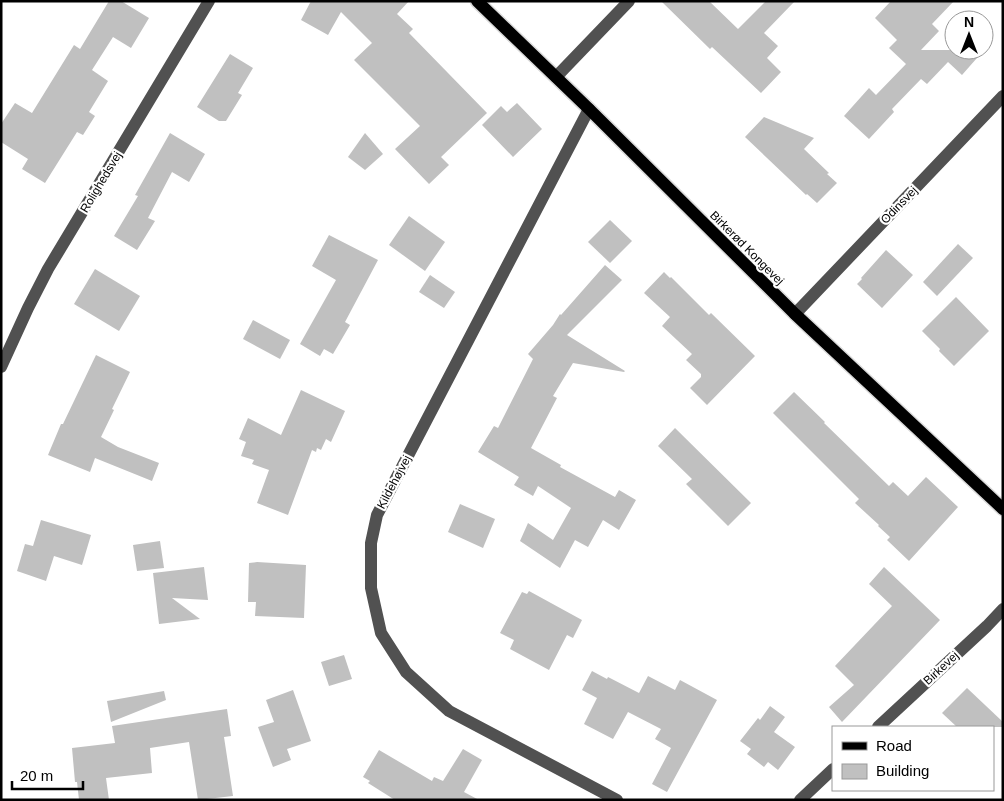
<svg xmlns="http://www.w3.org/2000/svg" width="1004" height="801" font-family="Helvetica,sans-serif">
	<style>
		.building { fill: #c0c0c0 }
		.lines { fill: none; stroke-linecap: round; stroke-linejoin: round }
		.major-casing { stroke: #dbdbdb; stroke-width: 15 }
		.minor { stroke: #515151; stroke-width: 12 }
		.major { stroke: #000; stroke-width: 12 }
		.labels { text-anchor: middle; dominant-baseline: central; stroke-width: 4.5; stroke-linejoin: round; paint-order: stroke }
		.street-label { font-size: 12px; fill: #000; stroke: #fff }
	</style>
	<rect width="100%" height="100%" fill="#fff"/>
	<g class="building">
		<path d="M109 1H121L149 18 131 48 113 37 92 70 108 81 89 112 95 116 83 135 77 132 45 183 22 169 28 159 1 142V124L15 103 32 113 74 45 80 49Z"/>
		<path d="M311 1H409L397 14 413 29 409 33 487 113 441 157 449 165 429 184 395 149 420 126 354 60 372 43 341 12 328 35 301 20Z"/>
		<path d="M661 1H709L738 29 766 1H795L764 33 778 46 767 58 781 72 761 93 712 47 710 49Z"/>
		<path d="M891 1H954L932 24 939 31 921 50H984L962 75 948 62 927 84 921 79 892 109 894 112 869 139 844 116 869 88 876 95 906 64 889 48 897 40 875 18Z"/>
		<path d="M230 54 253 68 238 93 242 95 226 121H219L197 107Z"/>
		<path d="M517 103 542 129 513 157 482 125 501 106 507 112Z"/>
		<path d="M764 117 814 138 804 149 829 173 827 174 837 183 817 203 807 194 806 195 745 137Z"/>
		<path d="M170 133 205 154 189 182 172 172 148 218 155 221 137 250 114 236 138 196 135 195Z"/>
		<path d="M365 133 383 154 365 170 348 157Z"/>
		<path d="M409 216 445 242 425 271 389 245Z"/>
		<path d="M610 220 632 241 610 263 588 242Z"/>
		<path d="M329 235 378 260 345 322 350 325 333 354 324 349 320 356 300 344 336 280 312 266Z"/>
		<path d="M958 244 973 258 937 296 923 282Z"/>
		<path d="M886 250 913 275 882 308 857 284 862 279 861 278Z"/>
		<path d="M605 265 622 280 567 335 625 371 624 372 573 363 553 396 557 398 531 448 561 465 560 467 615 497 619 490 636 500 619 530 603 520 588 547 575 540 560 568 520 541 528 523 553 540 571 508 538 486 533 496 514 485 519 477 478 452 494 426 498 428 533 359 528 354 553 325 560 314 561 315Z"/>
		<path d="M95 269 140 296 119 331 74 304Z"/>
		<path d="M664 272 670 278 671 277 709 315 711 313 755 356 707 405 690 388 701 377V374L686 360 692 354 662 326 670 317 644 293Z"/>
		<path d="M430 275 455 292 444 308 419 292Z"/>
		<path d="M956 297 989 331 954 366 939 351 940 349 922 331Z"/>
		<path d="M253 320 290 340 280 359 243 339Z"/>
		<path d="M96 355 130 372 112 409 114 410 101 437 118 447 159 463 152 481 95 458 90 472 48 455 61 424H63Z"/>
		<path d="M301 390 345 411 331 442 326 439 321 450 317 448 316 452 312 450 288 515 257 503 269 470 252 464 254 460 241 456 246 442 239 439 248 418 281 435Z"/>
		<path d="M794 392 825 422 824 423 889 486 893 482 908 496 926 477 958 507 909 561 887 540 890 537 878 526 879 525 855 503 859 499 773 413Z"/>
		<path d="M675 428 751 503 728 526 686 484 692 479 658 446Z"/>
		<path d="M460 504 495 519 483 548 448 532Z"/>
		<path d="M41 520 91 535 82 565 54 556 46 581 17 571 25 544 33 546Z"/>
		<path d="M160 541 164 568 137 571 133 545Z"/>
		<path d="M257 562 306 565 304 618 255 616 256 602H248L249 563Z"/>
		<path d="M204 567 208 600 172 598 200 619 159 624 153 573Z"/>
		<path d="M884 567 940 620 842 722 829 707 854 685 835 666 892 606 869 584Z"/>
		<path d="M529 591 582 620 573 638 567 635 549 670 510 649 514 640 500 633 522 592 527 594Z"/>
		<path d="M344 655 352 679 329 686 321 662Z"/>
		<path d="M592 671 607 679 608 677 639 693 648 676 675 690 680 680 717 700 667 792 652 784 671 748 655 739 661 729 628 712 613 739 584 724 597 698 582 690Z"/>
		<path d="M967 688 1003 722V727H957L942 713Z"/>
		<path d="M293 690 311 741 287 749 291 760 273 767 258 727 274 722 266 700Z"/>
		<path d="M164 691 166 700 111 722 107 701Z"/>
		<path d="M770 706 785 717 774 732 795 747 778 770 768 762 764 767 747 754 751 749 740 741 758 718 760 720Z"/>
		<path d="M227 709 231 736 224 737 233 796 198 800 189 742 150 748 152 773 106 778 109 800H79L77 782H75L72 748 115 743 112 726Z"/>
		<path d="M463 749 482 760 464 792 479 800H395L368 783 370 781 363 777 379 750 432 781 434 777 443 781Z"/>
	</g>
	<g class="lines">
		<defs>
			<path id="major" d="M477 1 589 109 795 314 1003 509"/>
		</defs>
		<use href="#major" class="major-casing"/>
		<g class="minor">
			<path d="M556 77 629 1"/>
			<path d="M589 109 377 515 371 543V588L381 633 406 672 449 711 617 800"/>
			<path d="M795 314 1003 96"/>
			<path d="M1 367 28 308 48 269 209 1"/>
			<path d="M878 727 987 626 1003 609"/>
			<path d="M800 800 833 769"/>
		</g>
		<use href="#major" class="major"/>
	</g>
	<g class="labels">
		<g class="street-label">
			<text transform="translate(101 182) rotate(-59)">Rolighedsvej</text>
			<text transform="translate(899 205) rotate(-46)">Odinsvej</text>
			<text transform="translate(747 248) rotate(45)">Birkerød Kongevej</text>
			<text transform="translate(394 482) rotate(-62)">Kildehøjvej</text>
			<text transform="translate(941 668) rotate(-43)">Birkevej</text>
		</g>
	</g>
	<rect width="1004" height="801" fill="none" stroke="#000000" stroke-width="5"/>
	<rect x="832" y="726" width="162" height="65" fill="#ffffff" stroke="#999999"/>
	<rect x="842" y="742" width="25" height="8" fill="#000000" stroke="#999999"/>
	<text x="876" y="751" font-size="15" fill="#000000">Road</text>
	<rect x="842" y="764" width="25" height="15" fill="#c0c0c0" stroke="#999999"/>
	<text x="876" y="776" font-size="15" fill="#000000">Building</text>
	<g transform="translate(969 35)"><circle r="24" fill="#ffffff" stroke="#999999"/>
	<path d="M0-4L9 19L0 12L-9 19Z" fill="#000000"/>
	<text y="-8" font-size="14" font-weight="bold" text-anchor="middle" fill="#000000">N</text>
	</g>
	<path d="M12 781v8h71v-8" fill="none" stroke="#000000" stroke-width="2.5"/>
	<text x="20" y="781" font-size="15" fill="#000000" stroke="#ffffff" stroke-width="4" paint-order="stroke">20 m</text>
</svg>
